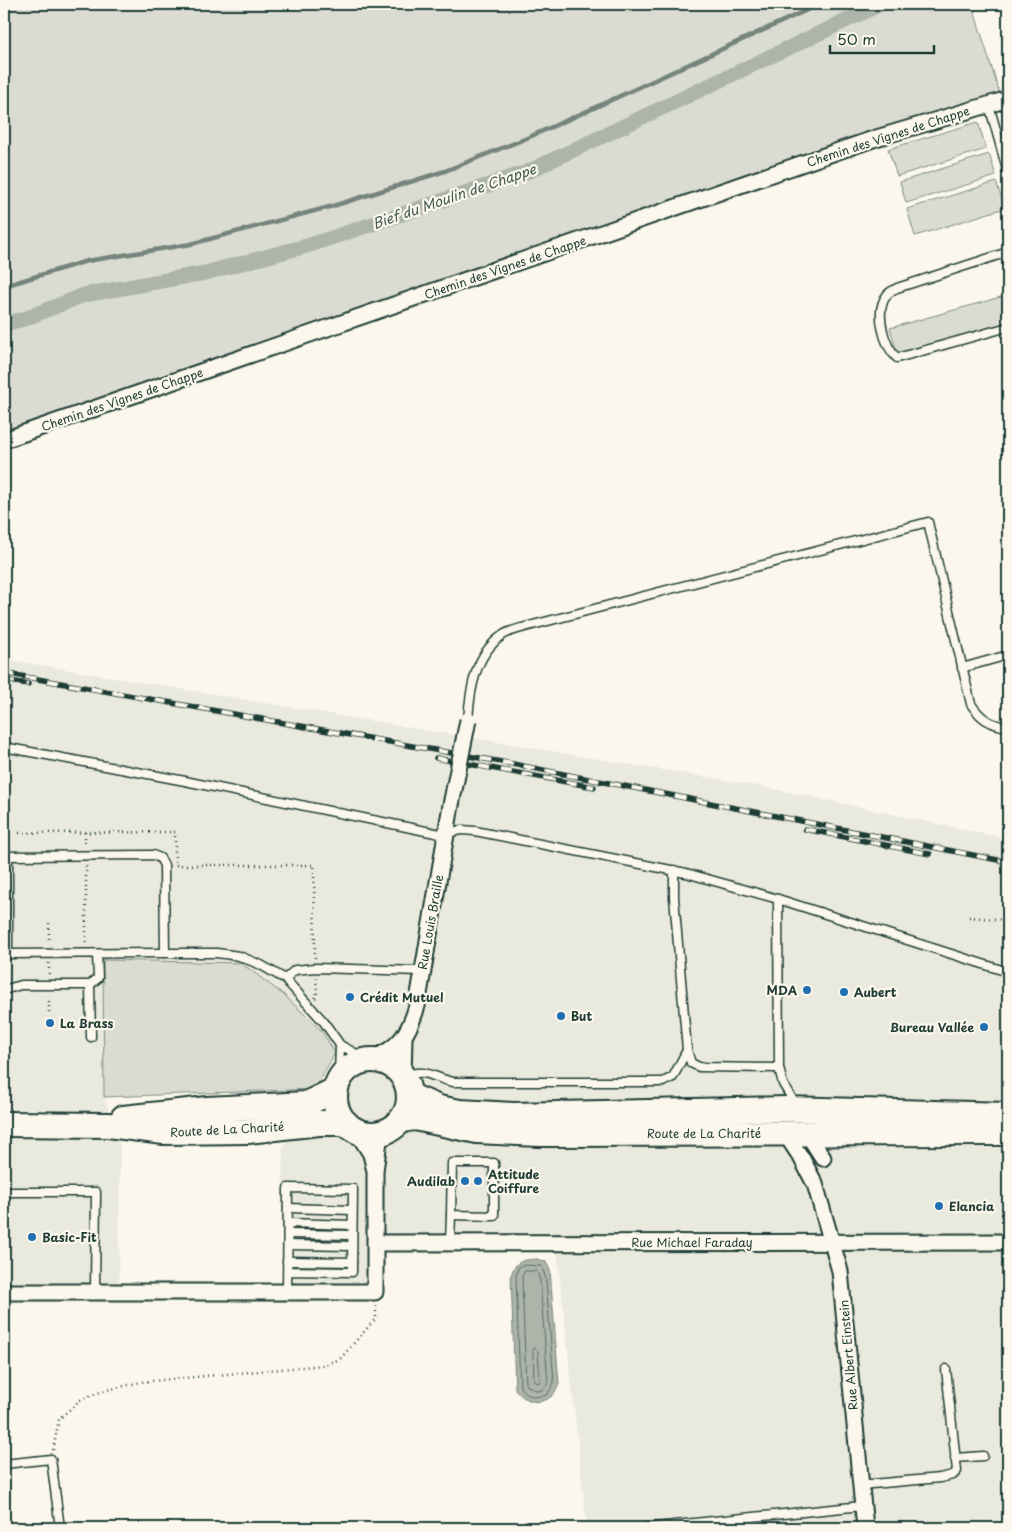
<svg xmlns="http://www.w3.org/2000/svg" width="1012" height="1532" font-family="'Playpen Sans',sans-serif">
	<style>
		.built { fill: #eae9de }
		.green { fill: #dbdcd1; stroke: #7d8c82 }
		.water { fill: #adb4aa; stroke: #74847b }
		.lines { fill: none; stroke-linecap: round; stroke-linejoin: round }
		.shore { stroke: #586d63; stroke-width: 1 }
		.stream { stroke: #74847b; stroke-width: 4.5 }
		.canal { stroke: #adb4aa; stroke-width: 15 }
		.service-casing { stroke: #1f3d34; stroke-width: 11 }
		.minor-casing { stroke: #1f3d34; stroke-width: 19 }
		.primary-casing { stroke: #1f3d34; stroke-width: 28 }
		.path { stroke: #1f3d34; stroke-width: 2.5; stroke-dasharray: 1 4; stroke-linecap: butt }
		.service { stroke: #fbf7ec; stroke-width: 8 }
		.minor { stroke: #fbf7ec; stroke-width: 15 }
		.primary { stroke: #fbf7ec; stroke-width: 24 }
		.rail-casing { stroke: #1f3d34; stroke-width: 5.5 }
		.rail { stroke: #fbf7ec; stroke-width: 4; stroke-dasharray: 11; stroke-linecap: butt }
		.minor-bridge-casing { stroke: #1f3d34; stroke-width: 19; stroke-linecap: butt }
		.minor-bridge { stroke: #fbf7ec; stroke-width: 15 }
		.poi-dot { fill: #1f6fb2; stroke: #fbf7ec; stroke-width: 2 }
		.labels { text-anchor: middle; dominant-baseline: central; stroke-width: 4.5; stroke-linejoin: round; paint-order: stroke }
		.street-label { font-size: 12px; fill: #1f3d34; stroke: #fbf7ec }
		.poi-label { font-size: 12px; font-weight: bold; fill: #1f3d34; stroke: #fbf7ec; text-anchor: start }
		.water-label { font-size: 14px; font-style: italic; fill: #425b52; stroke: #fbf7ec }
	</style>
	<rect width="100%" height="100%" fill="#fbf7ec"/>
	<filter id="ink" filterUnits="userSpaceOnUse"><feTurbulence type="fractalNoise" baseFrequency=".02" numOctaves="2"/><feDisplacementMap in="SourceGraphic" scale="10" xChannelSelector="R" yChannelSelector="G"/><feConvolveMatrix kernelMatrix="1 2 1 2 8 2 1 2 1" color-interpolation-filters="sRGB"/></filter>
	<g filter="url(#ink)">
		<path class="built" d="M4 659 770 788 1008 839V1104L626 1100 495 1128 494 1132 495 1147 1008 1148V1528H587L556 1243H376L375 1292 282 1293 283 1147 335 1053 321 1030 284 995 241 963 104 1097 120 1146 119 1292H4Z"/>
		<g class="green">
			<path d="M4 4H972L1002 101 4 440Z"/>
			<path d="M978 122 986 149 897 176 888 149Z"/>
			<path d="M989 154 996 176 906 203 900 182Z"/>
			<path d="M996 182 1005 208 915 236 907 209Z"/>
			<path d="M1008 295V323L898 355 890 328Z"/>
			<path d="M103 960 241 963 284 995 321 1030 335 1053 315 1089 104 1097Z"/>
		</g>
		<path class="water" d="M537 1259 546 1262 550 1270 559 1384C552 1406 528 1407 515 1389L511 1275C516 1260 523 1260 537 1259Z"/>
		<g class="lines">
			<g class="shore">
				<path d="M523 1265 542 1266 546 1280 554 1383 547 1395C536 1398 526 1397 520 1387L516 1276 518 1268Z"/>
				<path d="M525 1271H537L540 1281 548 1383 544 1389 538 1391 526 1385 522 1277Z"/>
				<path d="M535 1348 538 1351 540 1381 538 1383 534 1381 533 1351Z"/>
			</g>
			<path class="stream" d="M4 286 87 261 191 244 333 206 445 171 527 138 596 107 820 4"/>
			<path class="canal" d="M4 324 24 319 84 295 205 273 310 245 527 172 881 4"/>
			<defs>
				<g id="service">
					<path d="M989 105 1008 173"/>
					<path d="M1008 252 897 288C894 290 889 292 887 295 874 311 884 346 897 358L1008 327"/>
					<path d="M962 668 1008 655"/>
					<path d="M468 720C470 689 475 654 503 635 509 631 518 629 525 627L928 522 971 704C981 719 991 725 1008 727"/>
					<path d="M4 747 185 781 445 835"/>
					<path d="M445 833 462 830 475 831 686 873 778 899 1008 972"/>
					<path d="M4 856 153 855 160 858 164 865 165 953"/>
					<path d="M8 856V954"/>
					<path d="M674 870V897L687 1050 691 1063 699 1067 779 1068"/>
					<path d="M778 899 779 1068 783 1084 796 1105"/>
					<path d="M4 954 165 953H217L239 956 261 965 285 979 324 1022 340 1045 368 1060"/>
					<path d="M285 979 295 970 315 968 422 971"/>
					<path d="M90 985 91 1037"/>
					<path d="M7 989 21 985H90L98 978 97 954"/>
					<path d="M403 1076C430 1068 429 1077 453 1082H663L673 1077 687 1050"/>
					<path d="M339 1078 340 1045"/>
					<path d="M452 1163H494V1216L451 1215Z"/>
					<path d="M4 1192H96L95 1292"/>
					<path d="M288 1208 352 1210"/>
					<path d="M288 1223 352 1225"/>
					<path d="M288 1234 352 1235"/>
					<path d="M450 1243 451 1215"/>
					<path d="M288 1245 352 1246"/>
					<path d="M287 1261 352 1262"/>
					<path d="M287 1293 288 1188 353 1189 352 1272 287 1271"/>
					<path d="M955 1458 983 1456"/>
					<path d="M4 1464 51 1459 60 1528"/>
					<path d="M860 1485 940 1478 953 1475 957 1471 946 1369"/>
					<path d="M645 1528 862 1506"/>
				</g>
				<g id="minor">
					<path d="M4 440 873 139 1008 99"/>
					<path d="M372 1059C400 1048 409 1033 417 1006L451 805"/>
					<path d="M403 1076 404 1038"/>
					<path d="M356 1130 371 1154 374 1167"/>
					<path d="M805 1130 823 1158"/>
					<path d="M785 1133 802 1159 815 1184 840 1271 865 1528"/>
					<path d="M376 1243 1008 1242"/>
					<path d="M4 1292H375V1171L380 1133"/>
				</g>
				<g id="primary">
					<circle cx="372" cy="1097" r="37"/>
					<path d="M409 1095 439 1108 460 1112 513 1115 786 1109 1008 1115"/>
					<path d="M123 1118 207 1109 306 1104 335 1090"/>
					<path d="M401 1120 415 1118 477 1131 539 1134 1008 1133"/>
					<path d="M4 1124 108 1125 164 1132 248 1131 319 1123H346"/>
				</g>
			</defs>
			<use href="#service" class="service-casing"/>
			<use href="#minor" class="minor-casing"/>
			<use href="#primary" class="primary-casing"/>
			<g class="path">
				<path d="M85 832V845"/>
				<path d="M4 833 175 832V865H314L315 959"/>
				<path d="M86 866V943"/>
				<path d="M969 917 1008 920"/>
				<path d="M49 923V943"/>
				<path d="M49 963V975"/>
				<path d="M49 996V1012"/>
				<path d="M315 998 317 996 316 977"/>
				<path d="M53 1450 59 1419 80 1400 103 1391 141 1382 324 1365 340 1359 376 1318V1305"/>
			</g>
			<use href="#service" class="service"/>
			<use href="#minor" class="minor"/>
			<use href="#primary" class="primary"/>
			<defs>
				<g id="rail">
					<path d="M4 673 513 764 1008 862"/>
					<path d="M4 680 28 684"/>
					<path d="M436 758 594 787"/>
					<path d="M805 829 930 854"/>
				</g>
			</defs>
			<use href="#rail" class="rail-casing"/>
			<use href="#rail" class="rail"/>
			<defs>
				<path id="minor-bridge" d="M451 805 468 720"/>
			</defs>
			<use href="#minor-bridge" class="minor-bridge-casing"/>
			<use href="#minor-bridge" class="minor-bridge"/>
		</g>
	</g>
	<g class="poi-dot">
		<circle cx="807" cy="990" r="5"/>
		<circle cx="844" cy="992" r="5"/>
		<circle cx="350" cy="997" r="5"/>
		<circle cx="561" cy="1016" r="5"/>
		<circle cx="50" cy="1023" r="5"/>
		<circle cx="984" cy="1027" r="5"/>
		<circle cx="465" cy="1181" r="5"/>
		<circle cx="478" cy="1181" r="5"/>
		<circle cx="939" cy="1206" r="5"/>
		<circle cx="32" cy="1237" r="5"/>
	</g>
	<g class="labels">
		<g class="street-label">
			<text transform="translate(888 136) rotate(-18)">Chemin des Vignes de Chappe</text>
			<text transform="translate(505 267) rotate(-19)">Chemin des Vignes de Chappe</text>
			<text transform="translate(122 399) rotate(-19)">Chemin des Vignes de Chappe</text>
			<text transform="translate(430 922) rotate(-80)">Rue Louis Braille</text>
			<text transform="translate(227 1129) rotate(-3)">Route de La Charité</text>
			<text x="704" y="1133">Route de La Charité</text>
			<text x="692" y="1242">Rue Michael Faraday</text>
			<text transform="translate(848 1355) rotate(-95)">Rue Albert Einstein</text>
		</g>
		<g class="poi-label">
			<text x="797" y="990" text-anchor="end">MDA</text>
			<text x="854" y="992">Aubert</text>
			<text x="360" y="997">Crédit Mutuel</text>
			<text x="571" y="1016">But</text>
			<text x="60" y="1023">La Brass</text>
			<text x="974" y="1027" text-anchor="end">Bureau Vallée</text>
			<text x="488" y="1174">Attitude<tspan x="488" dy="14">Coiffure</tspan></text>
			<text x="455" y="1181" text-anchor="end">Audilab</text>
			<text x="949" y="1206">Elancia</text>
			<text x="42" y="1237">Basic-Fit</text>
		</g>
		<g class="water-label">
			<text transform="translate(454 196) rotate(-19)">Bief du Moulin de Chappe</text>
		</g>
	</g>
	<rect width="1012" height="1532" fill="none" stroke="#fbf7ec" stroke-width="20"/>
	<rect x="10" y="10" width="992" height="1512" fill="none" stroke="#1f3d34" stroke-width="2" filter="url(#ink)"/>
	<path d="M830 45v8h104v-8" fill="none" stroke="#1f3d34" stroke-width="2.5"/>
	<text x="837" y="45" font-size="15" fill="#1f3d34" stroke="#fbf7ec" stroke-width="4" paint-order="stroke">50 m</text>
</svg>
